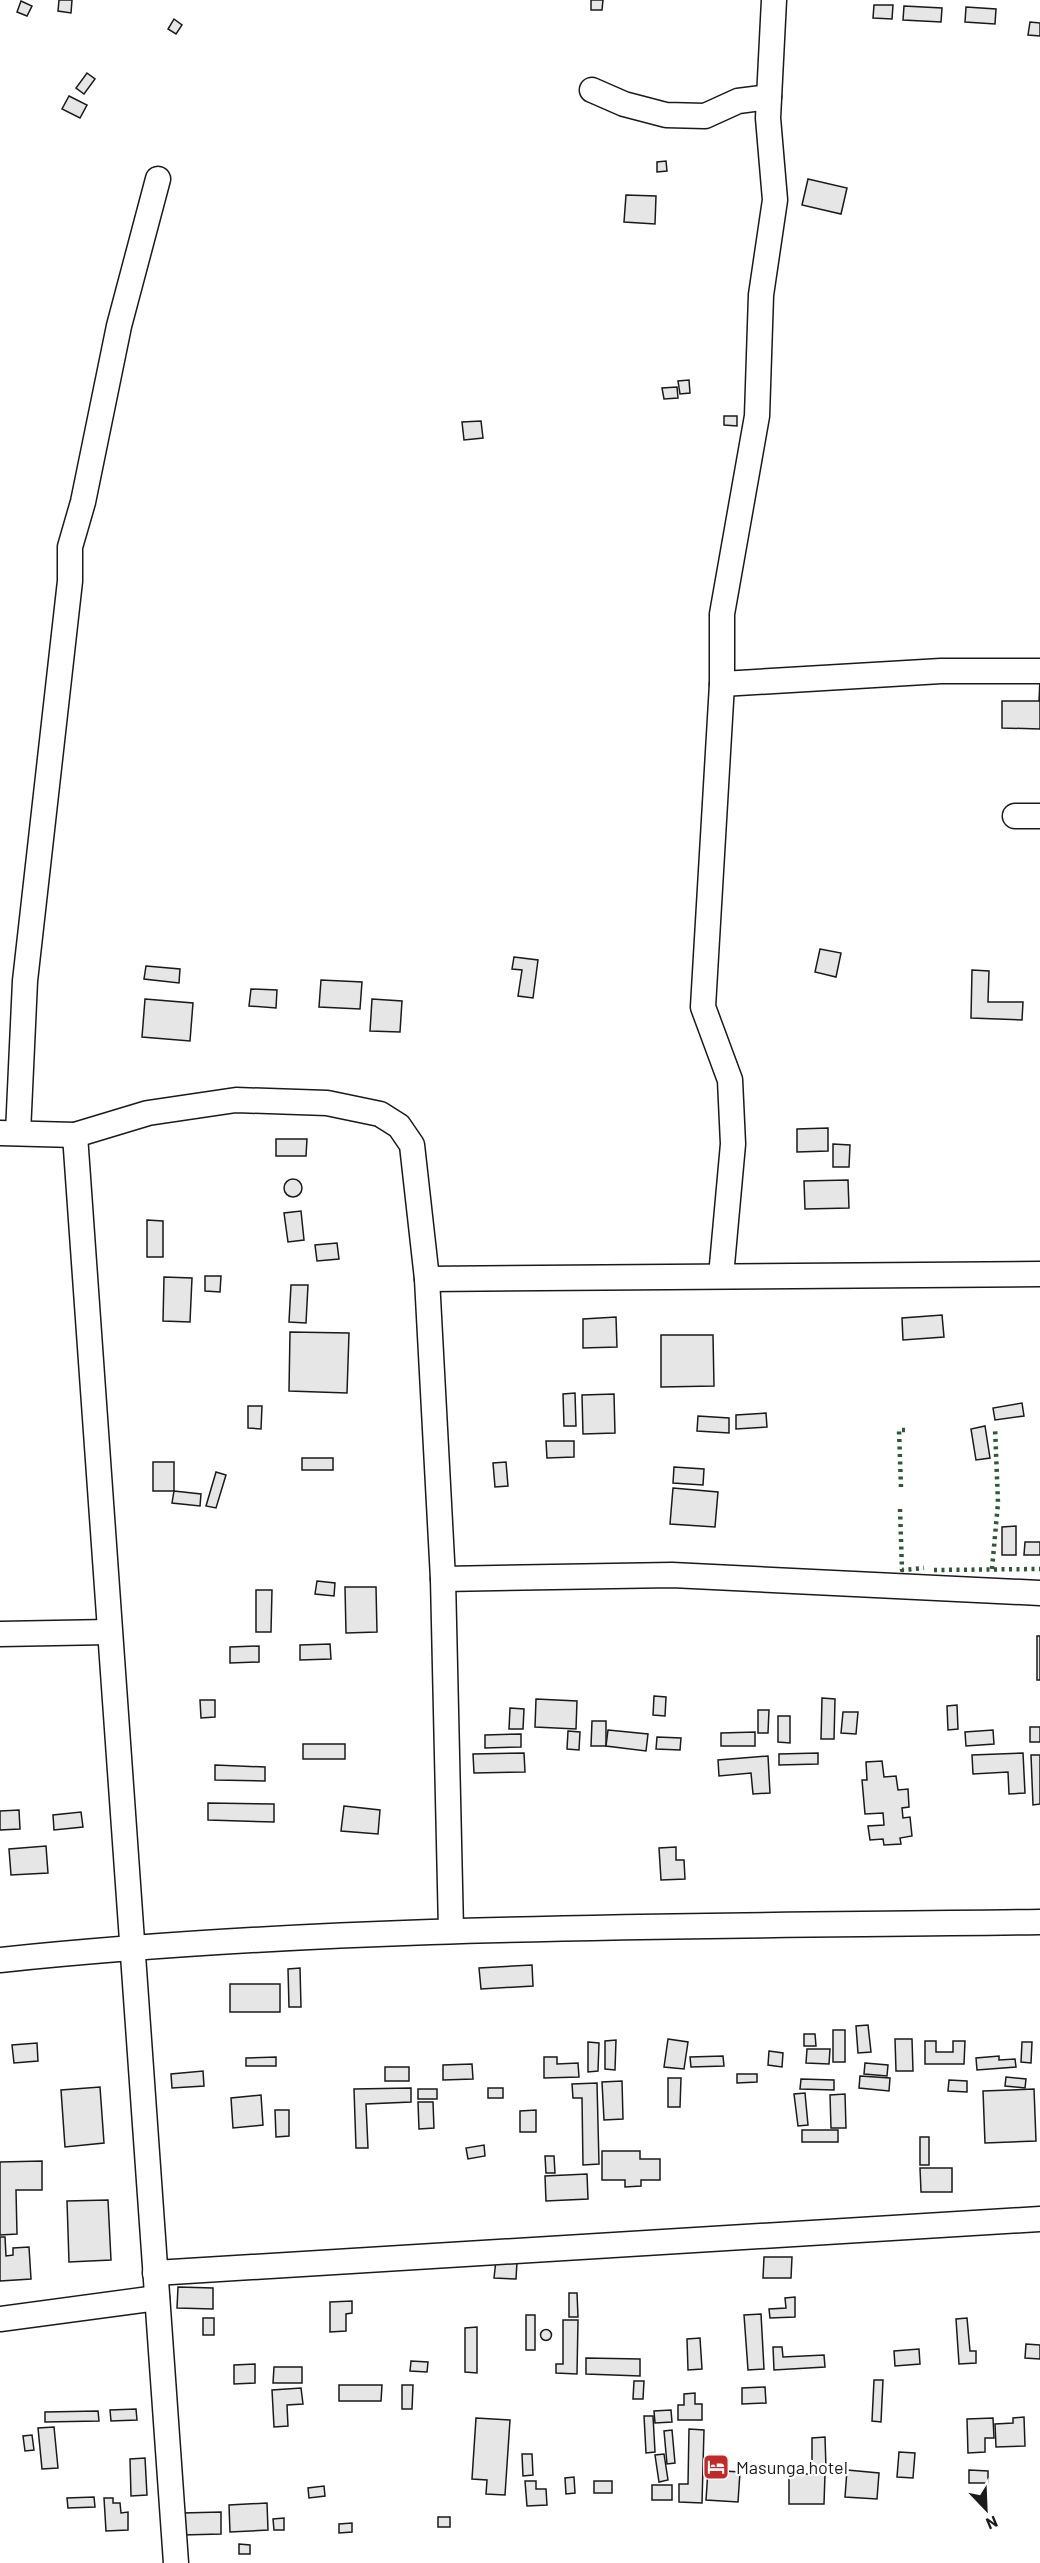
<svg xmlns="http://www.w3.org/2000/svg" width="1040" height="2563" font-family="Barlow,sans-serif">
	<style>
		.building { fill: #e6e6e6; stroke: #1a1a1a; stroke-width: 1.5 }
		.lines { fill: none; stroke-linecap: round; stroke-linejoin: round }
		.minor-casing { stroke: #1a1a1a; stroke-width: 27 }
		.minor { stroke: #fff; stroke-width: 24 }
		.hedge { stroke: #2b5a34; stroke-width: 4.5; stroke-dasharray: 3 4.5; stroke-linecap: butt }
		.labels { text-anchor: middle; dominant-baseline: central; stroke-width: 4.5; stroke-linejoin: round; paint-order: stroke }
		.poi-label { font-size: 18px; fill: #1a1a1a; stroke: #fff; text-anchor: start }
	</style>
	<rect width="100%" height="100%" fill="#fff"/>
	<g class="building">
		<path d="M59 0H72L71 13 58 11Z"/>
		<path d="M591 0H603L602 10H591Z"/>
		<path d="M21 1 32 6 27 16 17 12Z"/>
		<path d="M874 5H893L892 19 873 18Z"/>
		<path d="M904 6 942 8 941 22 903 20Z"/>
		<path d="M966 7 996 9 995 24 965 22Z"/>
		<path d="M174 19 182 25 176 34 168 29Z"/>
		<path d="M1030 22 1040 23V36L1028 35Z"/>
		<path d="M87 73 95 79 84 94 76 88Z"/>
		<path d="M69 96 87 105 80 118 62 109Z"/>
		<path d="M666 161 667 171 657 172V162Z"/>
		<path d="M808 179 847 188 841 214 802 205Z"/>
		<path d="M626 195 656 196 655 224 624 222Z"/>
		<path d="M689 380 690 393 680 394 678 381Z"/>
		<path d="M677 387 678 398 664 399 662 388Z"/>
		<path d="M724 416H737V426L724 425Z"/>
		<path d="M481 421 483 438 464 440 462 422Z"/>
		<path d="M1040 679V729L1002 728V701H1039Z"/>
		<path d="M820 949 841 953 836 977 815 972Z"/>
		<path d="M514 957 538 960 533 998 518 996 522 970 512 969Z"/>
		<path d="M146 966 180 969 179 983 144 979Z"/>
		<path d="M972 970 989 971 988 1002H1023L1022 1020 971 1018Z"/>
		<path d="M321 980 362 982 360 1009 319 1007Z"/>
		<path d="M251 989 277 990 276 1008 249 1006Z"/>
		<path d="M145 999 193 1003 190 1041 142 1037Z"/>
		<path d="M372 999 402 1001 400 1032 370 1031Z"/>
		<path d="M828 1128V1151L797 1152V1129Z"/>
		<path d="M276 1139H307L306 1156H276Z"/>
		<path d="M833 1144 850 1145 849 1167H833Z"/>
		<circle cx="293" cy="1188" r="9"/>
		<path d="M848 1180 849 1208 805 1209 804 1181Z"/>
		<path d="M301 1211 304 1240 288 1242 284 1213Z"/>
		<path d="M147 1220 163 1221V1257H147Z"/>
		<path d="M337 1243 339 1259 317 1261 315 1245Z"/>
		<path d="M205 1276H221L220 1292 205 1291Z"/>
		<path d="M164 1277 192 1278 190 1322 163 1321Z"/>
		<path d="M291 1285H308L306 1323 289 1322Z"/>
		<path d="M942 1315 944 1337 903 1340 902 1318Z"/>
		<path d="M616 1317 617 1347 583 1348V1319Z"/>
		<path d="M290 1332 349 1333 347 1393 289 1391Z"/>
		<path d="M661 1335H713L714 1386 661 1387Z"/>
		<path d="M575 1393 576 1426H564L563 1394Z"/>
		<path d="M614 1394 615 1433 583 1434 582 1395Z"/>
		<path d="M1022 1403 1024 1416 995 1420 993 1408Z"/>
		<path d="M248 1406H262L261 1429 248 1428Z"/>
		<path d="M766 1413 767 1427 736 1429V1415Z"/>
		<path d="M698 1416 729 1418V1433L697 1431Z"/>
		<path d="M985 1426 990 1458 976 1460 971 1429Z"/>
		<path d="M546 1441H574V1457L547 1458Z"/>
		<rect x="302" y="1458" width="31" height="12"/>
		<rect x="153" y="1462" width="21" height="29"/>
		<path d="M506 1462 508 1486 495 1487 493 1463Z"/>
		<path d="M674 1467 704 1469 703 1485 673 1483Z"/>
		<path d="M216 1472 226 1475 216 1508 206 1506Z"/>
		<path d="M673 1488 718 1492 715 1527 670 1524Z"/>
		<path d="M174 1491 201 1494 200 1506 172 1503Z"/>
		<path d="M1016 1526V1555H1002V1527Z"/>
		<path d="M1025 1542H1040V1555H1024Z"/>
		<path d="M317 1581 335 1583 334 1596 315 1594Z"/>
		<path d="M345 1587H376L377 1632 346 1633Z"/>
		<path d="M256 1590H272L271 1632H256Z"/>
		<rect x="1037" y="1636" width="3" height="44"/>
		<path d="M330 1644 331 1659 300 1660V1645Z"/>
		<path d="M259 1646V1662L230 1663V1647Z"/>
		<path d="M654 1696 666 1697 665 1716 653 1715Z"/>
		<path d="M822 1698 835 1699 834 1739H821Z"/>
		<path d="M536 1699 577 1701 576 1729 535 1727Z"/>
		<path d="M200 1700H215V1717L201 1718Z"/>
		<path d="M957 1705 958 1729 948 1730 947 1706Z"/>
		<path d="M510 1708 524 1709 523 1729H509Z"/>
		<path d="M758 1710H769L768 1733H758Z"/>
		<path d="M843 1712H858L856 1734 841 1733Z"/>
		<path d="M778 1716H790V1743L778 1742Z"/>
		<path d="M592 1721H606V1746H591Z"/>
		<rect x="1030" y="1727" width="10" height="15"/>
		<path d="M608 1730 648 1734 646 1751 606 1746Z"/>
		<path d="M993 1730 994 1744 966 1746 965 1732Z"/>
		<path d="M568 1731 580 1732 579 1750 567 1749Z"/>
		<path d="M755 1732V1746H721V1733Z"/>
		<path d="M521 1734V1747L485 1748V1735Z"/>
		<path d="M657 1737 681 1738 680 1750 656 1749Z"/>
		<rect x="303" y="1744" width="42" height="15"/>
		<path d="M524 1753 525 1772 474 1773 473 1754Z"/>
		<path d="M818 1753V1764L779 1765V1754Z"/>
		<path d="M1023 1753 1025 1793 1009 1794 1008 1772 973 1774 972 1755Z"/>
		<path d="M1031 1755H1040V1804L1033 1805Z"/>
		<path d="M768 1756 770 1793 753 1794 751 1773 719 1776 718 1760Z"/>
		<path d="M882 1761 884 1777 896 1776 898 1790 908 1789 909 1807 902 1808 903 1818 910 1817 912 1836 900 1838 901 1844 884 1845 883 1839 870 1840 868 1826 884 1825 883 1813 865 1814 862 1780H867L866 1762Z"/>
		<path d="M215 1765 265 1767V1781L215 1780Z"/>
		<path d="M208 1803 274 1804V1822L208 1820Z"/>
		<path d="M344 1806 380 1810 378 1834 341 1831Z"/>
		<path d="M19 1810 20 1829 0 1830V1811Z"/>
		<path d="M81 1812 83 1827 54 1830 53 1815Z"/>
		<path d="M46 1846 48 1873 11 1875 9 1849Z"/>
		<path d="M676 1847V1860H684L685 1879 661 1880 659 1848Z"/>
		<path d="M532 1965 533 1986 481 1989 479 1968Z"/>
		<path d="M300 1968 301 2007H289L288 1969Z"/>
		<rect x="230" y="1984" width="50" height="28"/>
		<path d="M868 2025 871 2052 858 2053 856 2026Z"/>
		<rect x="833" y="2030" width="12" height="32"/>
		<path d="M804 2034H815L816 2046H804Z"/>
		<path d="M668 2039 688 2042 684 2069 664 2067Z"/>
		<path d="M895 2039H912L913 2071H896Z"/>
		<path d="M616 2040 615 2070 605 2069V2041Z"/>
		<path d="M925 2041H936V2052H953V2041H965L964 2064H925Z"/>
		<path d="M588 2042 599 2043 598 2071 588 2072Z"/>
		<path d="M1022 2042H1032L1031 2063 1021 2062Z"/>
		<path d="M37 2043 38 2061 14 2063 12 2045Z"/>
		<path d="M807 2049H830L829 2064 806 2063Z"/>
		<path d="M769 2051 783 2053 782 2067 768 2065Z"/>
		<path d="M723 2056 724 2066 691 2067 690 2057Z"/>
		<path d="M999 2056V2060L1015 2059 1016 2067 977 2070 976 2058Z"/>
		<path d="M276 2057V2066H246V2058Z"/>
		<path d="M544 2057H557V2064L578 2063 579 2077 544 2078Z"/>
		<path d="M865 2063 888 2065 887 2076 864 2074Z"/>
		<path d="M472 2064 473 2079 443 2080V2065Z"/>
		<rect x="385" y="2067" width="24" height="14"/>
		<path d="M203 2071 204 2086 172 2088 171 2074Z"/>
		<path d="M737 2074H757V2082L737 2083Z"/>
		<path d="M860 2076 890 2078 889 2091 859 2088Z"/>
		<path d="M1006 2077 1026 2079 1025 2088 1005 2086Z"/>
		<path d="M668 2078H681L680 2107H668Z"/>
		<path d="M801 2079 834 2080V2090L800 2089Z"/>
		<path d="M949 2080 967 2081V2092L948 2091Z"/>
		<path d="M622 2081 623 2119 604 2120 602 2082Z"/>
		<path d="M597 2083 599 2164 583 2165 582 2098H573L572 2084Z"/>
		<path d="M100 2087 104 2143 65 2147 61 2090Z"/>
		<path d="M411 2088V2102L366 2104 368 2148H356L354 2089Z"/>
		<rect x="488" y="2088" width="15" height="10"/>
		<rect x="418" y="2089" width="19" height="10"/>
		<path d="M1034 2089 1036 2141 985 2143 983 2091Z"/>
		<path d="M805 2093 808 2125 798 2126 794 2094Z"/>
		<path d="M845 2094 846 2128H831L830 2095Z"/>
		<path d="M261 2095 263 2125 233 2128 231 2098Z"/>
		<path d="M418 2102H433L434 2128 419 2129Z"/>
		<path d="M275 2110H289V2136L276 2137Z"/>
		<path d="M536 2110V2132H520V2111Z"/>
		<rect x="802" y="2130" width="36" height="12"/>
		<rect x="920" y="2137" width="9" height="28"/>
		<path d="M484 2145 485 2156 468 2159 466 2148Z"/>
		<path d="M602 2151H640V2159H660V2180H641V2186L625 2187V2180H602Z"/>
		<path d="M545 2156H554L555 2173H546Z"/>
		<path d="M42 2161V2190H16L17 2234 0 2235V2162Z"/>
		<path d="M920 2168H952V2192H921Z"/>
		<path d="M587 2174 588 2199 546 2201 545 2176Z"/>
		<path d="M108 2200 111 2260 69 2262 67 2201Z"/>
		<path d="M0 2237H5L6 2256 13 2255V2248L29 2247 31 2279 0 2281Z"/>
		<path d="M764 2257H792L791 2278H763Z"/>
		<path d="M496 2260 517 2262 516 2279 494 2278Z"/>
		<path d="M178 2287 213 2288V2309L177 2308Z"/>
		<path d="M569 2293H577L578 2317H569Z"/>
		<path d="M795 2297V2317L770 2318 769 2309 786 2308 785 2298Z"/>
		<path d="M352 2301V2313L346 2314V2331L330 2332V2302Z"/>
		<path d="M761 2314 764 2369 748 2370 744 2315Z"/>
		<rect x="526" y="2315" width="9" height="35"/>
		<rect x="203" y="2318" width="11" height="17"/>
		<path d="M967 2318 970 2351H976V2363L959 2364 956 2319Z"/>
		<path d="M563 2320H578L577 2374 556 2373V2364H563Z"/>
		<path d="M477 2327V2373L465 2372V2328Z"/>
		<circle cx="546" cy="2335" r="5.5"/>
		<path d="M700 2338 702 2369 688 2370 687 2339Z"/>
		<path d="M1026 2344 1040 2345V2359L1025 2358Z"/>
		<path d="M773 2347H782L783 2357 824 2355 825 2367 774 2370Z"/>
		<path d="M919 2349 920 2364 895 2366 894 2351Z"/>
		<path d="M586 2358 640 2359V2376L586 2374Z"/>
		<path d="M411 2361 428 2362 427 2372 410 2371Z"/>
		<path d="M255 2364V2383L234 2384V2365Z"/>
		<path d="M274 2367H302V2383H273Z"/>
		<path d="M874 2380H883L881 2422 872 2421Z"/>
		<path d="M634 2381H644L643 2399H633Z"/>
		<path d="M339 2385H382L381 2401H339Z"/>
		<path d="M402 2385H413L412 2409H402Z"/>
		<path d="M765 2387 766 2403 742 2404V2388Z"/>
		<path d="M301 2388 303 2404 287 2405 288 2426 274 2427 272 2390Z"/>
		<path d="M695 2393V2404H702V2420H678V2405H684V2394Z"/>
		<path d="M136 2409 137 2420 111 2421 110 2410Z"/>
		<path d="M671 2410 672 2422 655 2423 654 2411Z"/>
		<path d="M98 2411 99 2421 45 2422V2412Z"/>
		<path d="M644 2416H653L655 2452 646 2453Z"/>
		<path d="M1024 2417 1025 2446 996 2447 995 2424 1013 2423V2418Z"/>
		<path d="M476 2418 510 2420 505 2495 486 2494 487 2480 472 2479Z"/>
		<path d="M993 2418 994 2438H985V2452L968 2453 967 2419Z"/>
		<path d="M54 2427 58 2468 42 2469 38 2428Z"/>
		<path d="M689 2429 704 2430 702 2503 679 2502V2484H688Z"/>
		<path d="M672 2430 675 2463 667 2464 664 2431Z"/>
		<path d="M32 2435 34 2450 25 2451 23 2436Z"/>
		<path d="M825 2437 826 2468 812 2469V2438Z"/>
		<path d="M899 2452 915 2453 913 2478 897 2477Z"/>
		<path d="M522 2454H532L533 2475 523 2476Z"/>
		<path d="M664 2454 668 2480 659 2482 655 2455Z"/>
		<path d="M145 2458 147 2495 131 2496 130 2459Z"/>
		<path d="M708 2470 740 2472 738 2502 706 2500Z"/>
		<path d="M847 2470 879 2473 877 2499 845 2497Z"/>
		<path d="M969 2470 988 2471V2483H969Z"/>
		<path d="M789 2474H825L824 2504H789Z"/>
		<path d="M574 2477 575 2493 566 2494 565 2478Z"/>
		<path d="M525 2481H536V2489H546L547 2505 527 2506Z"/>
		<rect x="594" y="2481" width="18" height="12"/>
		<rect x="652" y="2485" width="20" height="15"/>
		<path d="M324 2486 325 2496 309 2498 308 2488Z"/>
		<path d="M94 2497 95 2507 68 2508 67 2498Z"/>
		<path d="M104 2498H113V2503H120L121 2513 128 2512V2530L106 2531Z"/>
		<path d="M267 2503 268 2530 230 2532 229 2505Z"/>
		<path d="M221 2512V2534L182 2535V2513Z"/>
		<rect x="438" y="2517" width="12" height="10"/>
		<path d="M284 2518V2530H274L273 2519Z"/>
		<path d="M352 2523V2532L339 2533V2524Z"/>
		<path d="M239 2544 250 2545V2554H239Z"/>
	</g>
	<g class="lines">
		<defs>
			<g id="minor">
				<path d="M592 90 624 104 666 115 705 116 738 101 769 97"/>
				<path d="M722 684 941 671H1040"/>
				<path d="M1015 816H1040"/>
				<path d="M0 1133 75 1135 148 1113 236 1100 327 1103 380 1114 399 1126 412 1145 427 1279 1040 1274"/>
				<path d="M18 1133 25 981 70 581V547L83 502 119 326 158 179"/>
				<path d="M75 1135 176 2563"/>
				<path d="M721 1276 733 1144 730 1080 703 1007 722 684V614L757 416 761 295 775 200 768 118 774 0"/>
				<path d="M427 1279 443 1579 451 1930"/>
				<path d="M443 1579 672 1575 1040 1593"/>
				<path d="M0 1634 109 1632"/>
				<path d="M0 1960C345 1924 693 1927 1040 1922"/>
				<path d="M155 2273 1040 2219"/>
				<path d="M0 2319 157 2298"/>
			</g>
		</defs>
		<use href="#minor" class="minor-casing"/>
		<use href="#minor" class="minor"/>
		<g class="hedge">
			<path d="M901 1487 899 1430H905"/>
			<path d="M900 1509 902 1570 924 1568"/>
			<path d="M992 1569 998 1503 995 1427"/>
			<path d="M934 1570 1040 1569"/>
		</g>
	</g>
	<defs>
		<symbol id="hotel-square" viewBox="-11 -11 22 22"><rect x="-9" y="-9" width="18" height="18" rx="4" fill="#c62828" stroke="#fff"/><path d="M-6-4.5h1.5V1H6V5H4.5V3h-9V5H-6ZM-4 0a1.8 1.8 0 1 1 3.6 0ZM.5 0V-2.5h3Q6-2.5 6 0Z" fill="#fff"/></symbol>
	</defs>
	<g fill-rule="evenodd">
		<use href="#hotel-square" x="701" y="2452" width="30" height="30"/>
	</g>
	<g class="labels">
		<g class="poi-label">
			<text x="736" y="2467">Masunga hotel</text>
		</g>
	</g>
	<g transform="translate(986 2509) rotate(157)" stroke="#ffffff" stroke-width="4.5" paint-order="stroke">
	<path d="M0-4.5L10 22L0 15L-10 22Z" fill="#1a1a1a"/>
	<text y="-9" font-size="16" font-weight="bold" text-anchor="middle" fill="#1a1a1a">N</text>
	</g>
</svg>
